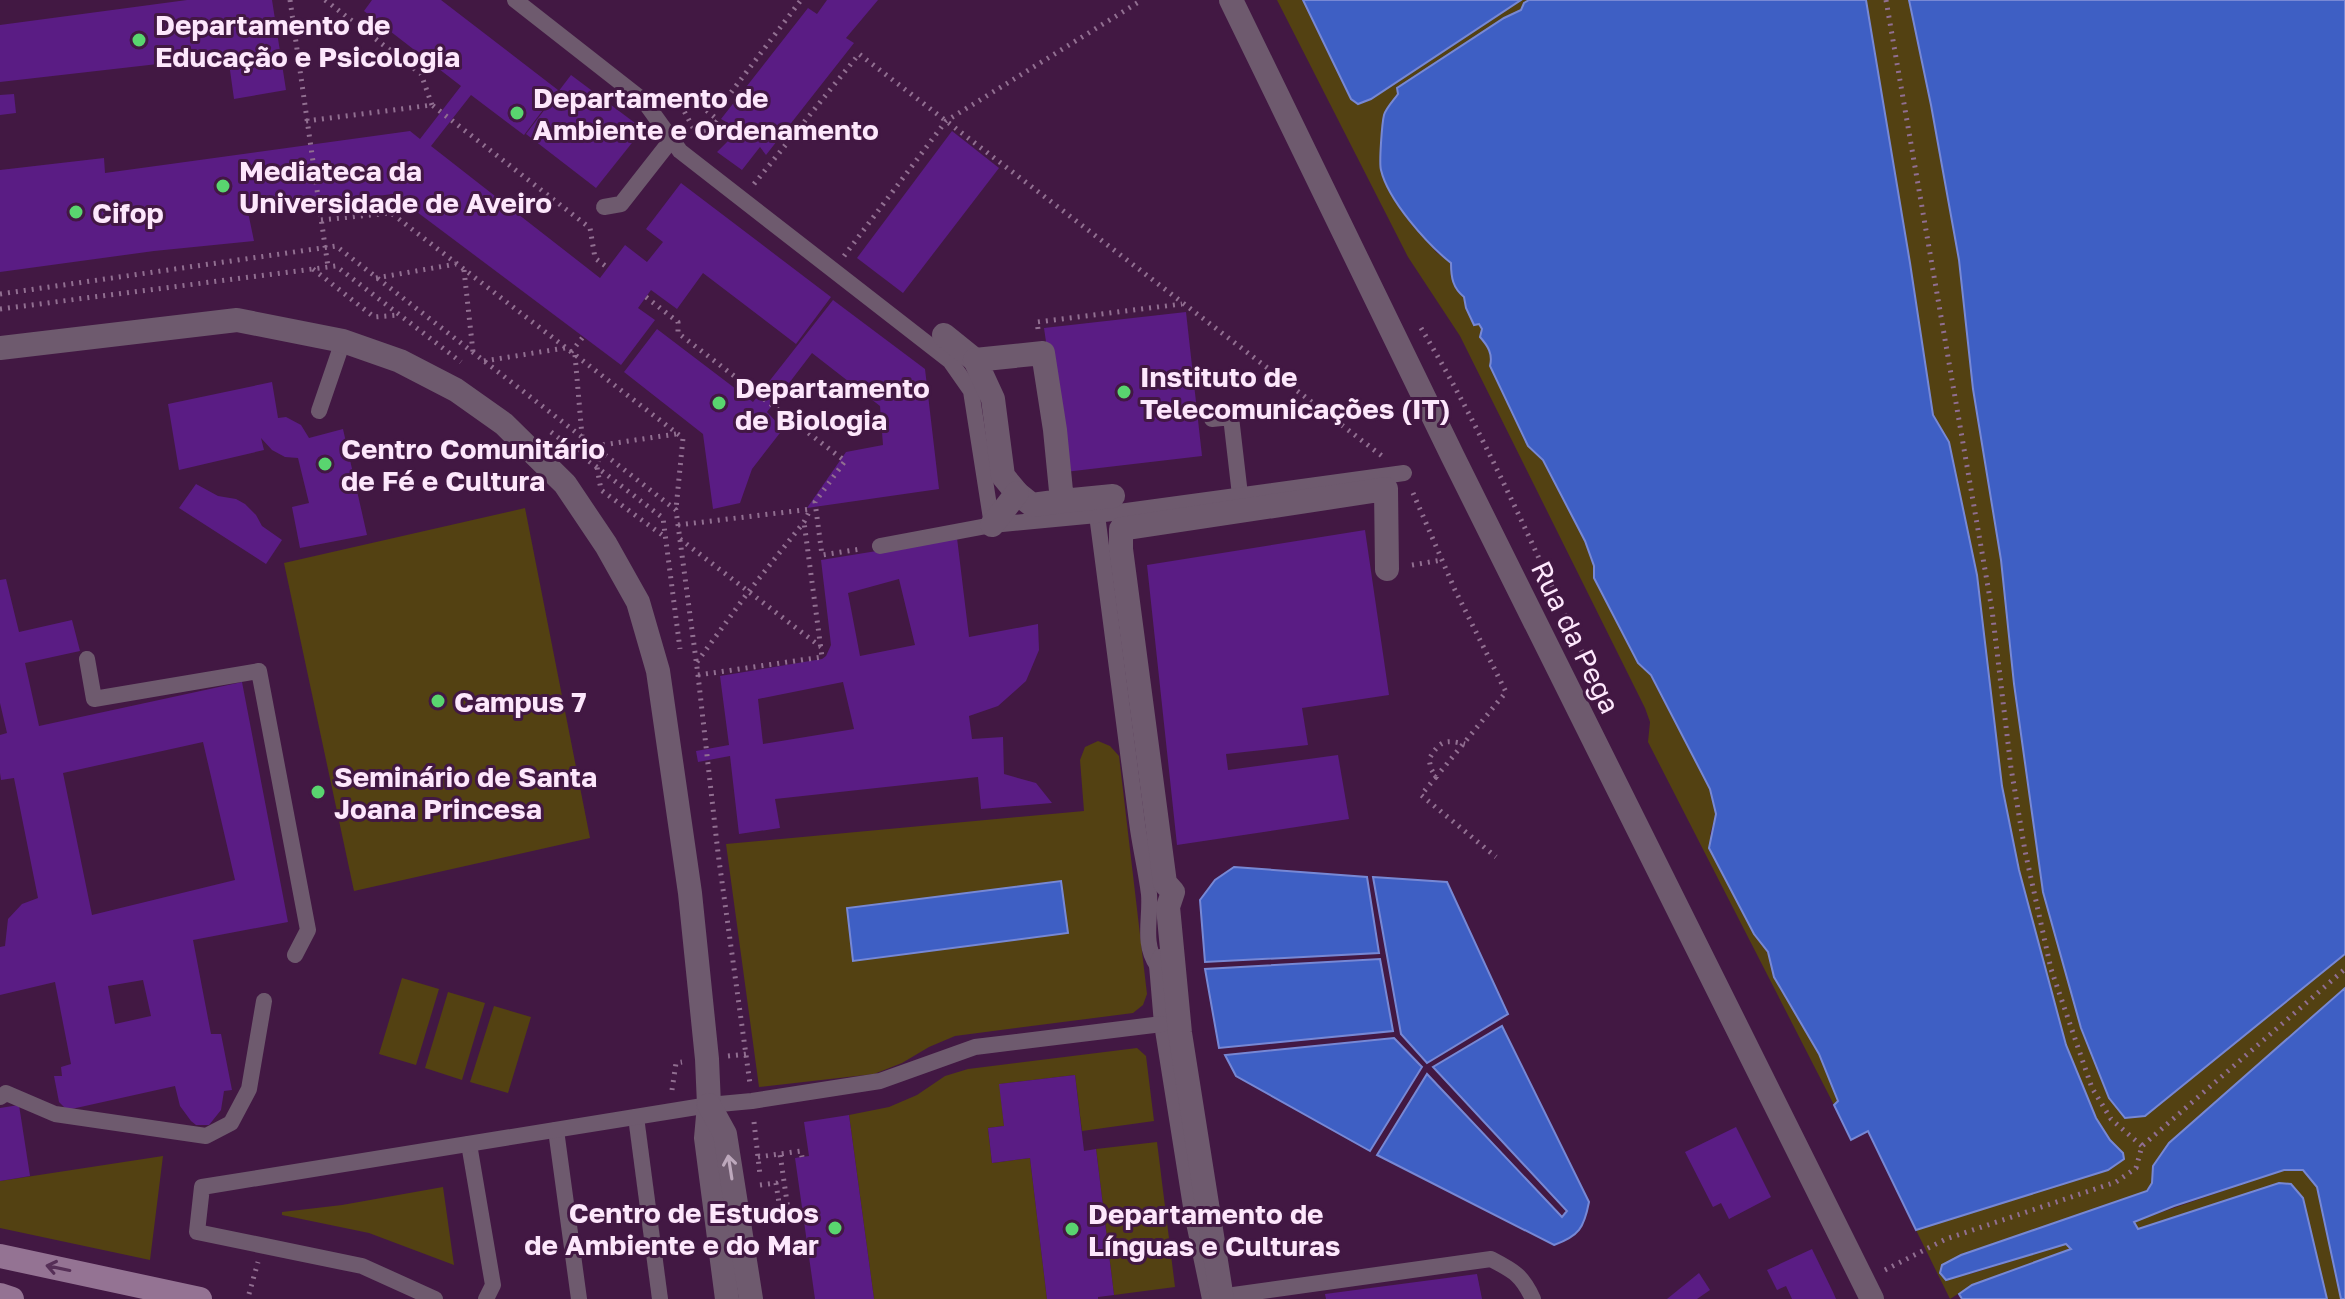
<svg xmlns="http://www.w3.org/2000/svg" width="2345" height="1299" font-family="'Golos Text',sans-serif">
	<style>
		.green { fill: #534112 }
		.water { fill: #3e5fc4; stroke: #7788d5; stroke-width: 2 }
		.building { fill: #5a1c84; fill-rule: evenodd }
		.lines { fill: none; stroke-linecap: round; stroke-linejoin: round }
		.path { stroke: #916f91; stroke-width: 5; stroke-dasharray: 2 6; stroke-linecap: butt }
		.lane { stroke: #6e5a6e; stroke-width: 16 }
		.street { stroke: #6e5a6e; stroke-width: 24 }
		.secondary { stroke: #947393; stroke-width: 24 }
		.oneway { stroke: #bda8bc }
		.oneway2 { stroke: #562f57 }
		.poi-dot { fill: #59d56f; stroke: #421843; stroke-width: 3 }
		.labels { text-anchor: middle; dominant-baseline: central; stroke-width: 6; stroke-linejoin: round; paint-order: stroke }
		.poi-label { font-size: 28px; font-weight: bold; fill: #fde7fc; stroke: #421843; text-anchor: start }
		.street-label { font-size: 28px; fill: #fde7fc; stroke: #421843 }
	</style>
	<rect width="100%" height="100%" fill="#421843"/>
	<g class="green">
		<path d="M1277 0H1303L1351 99 1358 104 1371 99 1521 0H1529L1524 3 1521 10 1504 18 1398 94 1385 112 1380 166 1385 183 1436 252 1451 263V274L1464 297 1466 308 1482 329 1480 337 1489 347 1491 359 1528 446 1543 460 1585 541 1594 566V579L1638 663 1650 675 1710 789 1716 814 1710 834 1754 934 1768 952 1774 977 1819 1054 1838 1102 1834 1105 1648 742 1650 722 1645 708 1460 336 1408 257Z"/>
		<path d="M1866 0H1909L1931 105 1959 260 1973 389 2001 560 2014 684 2081 1028 2109 1098 2156 1108 2345 954V988L2169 1143 2153 1166 2152 1183 2147 1191 1961 1255 1942 1265 1970 1274 2066 1244 2072 1249 1972 1285 1950 1299 1916 1230 2108 1170 2124 1159 2123 1153 2110 1140 2096 1118 2066 1045 2019 870 2002 786 1989 687 1949 442 1933 415 1910 263Z"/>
		<path d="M525 508 590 838 354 891 284 563Z"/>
		<path d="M1098 741 1110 746 1119 756 1147 994 1143 1005 1133 1013 955 1036 929 1047 902 1063 874 1074 759 1087 726 844 1084 811 1080 760 1085 747Z"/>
		<path d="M402 978 439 989 416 1065 379 1054Z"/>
		<path d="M448 992 485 1003 462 1080 425 1068Z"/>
		<path d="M494 1006 531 1017 508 1093 470 1082Z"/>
		<path d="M1137 1048 1146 1056 1154 1121 1082 1131 1075 1075 1000 1084 1004 1126 988 1128 992 1163 1030 1158 1047 1299H874L849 1115 889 1107 917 1095 945 1076 968 1069Z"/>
		<path d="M1157 1142 1175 1287 1114 1295 1096 1149Z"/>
		<path d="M163 1156 150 1260 0 1228V1181Z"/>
		<path d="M2284 1170H2303L2317 1187 2341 1299H2327L2303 1198 2291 1184 2279 1183 2138 1229 2133 1222Z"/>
		<path d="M443 1187 454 1265 369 1233 282 1215V1212L342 1205Z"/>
	</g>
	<g class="water">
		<path d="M1303 0H1521L1371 99 1358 104 1351 99Z"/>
		<path d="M1529 0H1866L1910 263 1933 415 1949 442 1977 575 2002 786 2019 870 2066 1045 2096 1118 2110 1140 2123 1153 2124 1159 2108 1170 1916 1230 1868 1131 1851 1140 1834 1105 1838 1101 1819 1054 1774 977 1768 952 1754 934 1709 848 1716 814 1710 789 1651 675 1638 663 1594 578V566L1585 541 1543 460 1528 446 1490 366C1493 354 1488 346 1480 337L1482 329 1479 324 1474 325 1466 308 1464 297C1453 288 1451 278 1451 263 1427 244 1388 200 1381 170 1379 163 1382 123 1384 115 1386 108 1394 100 1398 94L1397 88 1504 18 1521 10 1524 3Z"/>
		<path d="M1909 0H2345V954L2145 1116 2125 1118 2109 1098 2081 1028 2043 892 2014 684 2001 560 1973 389 1959 260 1931 105Z"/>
		<path d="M1234 867 1367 877 1379 953 1205 962 1200 900 1215 880Z"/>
		<path d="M1373 877 1447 882 1508 1014 1427 1063 1401 1034Z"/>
		<path d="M1061 881 1068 933 853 961 847 908Z"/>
		<path d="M1380 959 1393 1031 1219 1048 1205 969Z"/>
		<path d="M2345 988V1299H2341L2317 1187 2303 1170H2284L2174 1206 2134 1222 2138 1229 2279 1183 2291 1184 2303 1198 2327 1299H1962L1959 1294 1972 1285 2071 1249 2066 1244 1946 1280 1940 1273 1942 1265 1961 1255 2147 1191 2152 1183 2153 1166 2169 1143Z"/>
		<path d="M1502 1026 1589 1202C1584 1228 1579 1236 1554 1245L1377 1155 1427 1074 1562 1217 1567 1211 1433 1067Z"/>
		<path d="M1394 1038 1422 1067 1370 1151 1236 1076 1225 1055Z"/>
	</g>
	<g class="building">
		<path d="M187 0H272L286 90 234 99 228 56 0 82V25Z"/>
		<path d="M372 0H441L558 90 524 135 471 95 431 146 600 278 625 245 647 262 663 242 646 229 681 183 831 297 796 344 703 273 677 309 651 290 638 308 655 320 621 365 393 194 248 212 254 241 154 251 0 272V170L104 158 105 173 410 131 420 139 461 86 364 11Z"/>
		<path d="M827 0H878L846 38 854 43 766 155 760 147 742 170 717 152 729 140 717 134 728 123 721 119 808 8 817 14Z"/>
		<path d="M571 75 643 129 596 188 526 134Z"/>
		<path d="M14 94 16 113 0 115V95Z"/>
		<path d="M952 131 999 168 903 293 857 258Z"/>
		<path d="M833 300 925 369 939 489 807 508 846 452 883 445 880 406 812 353 767 412 783 429 752 469 740 503 713 509 703 434 624 372 657 329 753 402Z"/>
		<path d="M1186 312 1202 456 1065 472 1044 328Z"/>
		<path d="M272 382 278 418 286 417 301 425 309 438 343 429 367 535 300 548 292 507 309 503 298 458 285 457 272 450 261 438 264 450 179 470 168 404Z"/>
		<path d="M196 484 218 496 236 499 245 504 256 515 262 526 282 540 266 564 179 508Z"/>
		<path d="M1365 530 1389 695 1302 708 1308 745 1226 754 1228 770 1338 755 1349 819 1177 845 1147 565Z"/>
		<path d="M957 538 969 637 1038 624 1039 650 1026 681 998 706 969 716 972 739 1003 737 1004 774 1036 783 1052 803 981 809 978 777 775 799 780 828 739 834 730 756 698 762 696 751 729 745 720 676 822 659 826 656 831 645 821 560ZM899 579 915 645 860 656 848 593ZM843 682 854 729 763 744 758 699Z"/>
		<path d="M6 579 19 632 72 620 80 651 25 663 39 726 242 682 288 922 193 940 211 1034H221L232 1090 224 1091 221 1110 209 1125H196L191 1121 180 1106 175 1086 67 1110 59 1102 54 1076H62L61 1067 71 1064 55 982 0 995V947L5 946 8 919 22 904 38 898 14 778 1 780 0 773V735L7 733 0 703V580ZM203 742 235 880 92 915 63 773ZM143 980 151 1016 115 1024 108 986Z"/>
		<path d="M1075 1075 1084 1151 1096 1149 1114 1295 1098 1297V1299H1047L1030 1158 992 1163 988 1128 1004 1126 999 1084Z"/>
		<path d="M19 1105 30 1176 0 1181V1108Z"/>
		<path d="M849 1115 874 1299H815L795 1158 809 1156 804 1122Z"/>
		<path d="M1736 1127 1771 1197 1729 1219 1721 1203 1713 1207 1685 1152Z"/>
		<path d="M1812 1249 1833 1292 1836 1299H1792L1786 1286 1777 1290 1767 1270Z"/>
		<path d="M1699 1273 1710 1290 1697 1299H1667Z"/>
		<path d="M1477 1274 1482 1299H1326L1325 1294Z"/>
	</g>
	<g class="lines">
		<g class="path">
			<path d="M290 0 328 267"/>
			<path d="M325 0 421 74 432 105"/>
			<path d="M1886 0 1992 610 2011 768 2025 851 2051 969 2092 1088 2111 1119 2142 1146"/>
			<path d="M672 102 684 111 697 135"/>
			<path d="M306 121 432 105 590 228 595 258 608 268"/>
			<path d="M696 133 710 130 718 120 700 105 707 97 720 107 801 0"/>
			<path d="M754 184 859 54 1382 456"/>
			<path d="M321 220 391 213 683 438 676 509"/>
			<path d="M844 256 946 121 1142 0"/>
			<path d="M313 269 374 317 398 315"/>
			<path d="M464 270 473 352"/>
			<path d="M376 278 456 264"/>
			<path d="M0 294 336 246 676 510 698 675 718 853 750 1084"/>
			<path d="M646 297 678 322V333L845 461 815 502 822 555 861 549"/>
			<path d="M0 309 336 266 461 362"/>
			<path d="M1421 328C1489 441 1541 565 1597 684"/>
			<path d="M1038 329 1037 322 1182 304"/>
			<path d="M571 352 583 337"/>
			<path d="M575 355 582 436"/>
			<path d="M484 361 565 348"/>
			<path d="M551 432 663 518 680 649"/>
			<path d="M595 446 676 434"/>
			<path d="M600 452 597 467 601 490 665 537"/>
			<path d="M1413 493 1455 590 1506 692 1436 777 1431 769 1429 759C1440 741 1444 739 1465 744"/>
			<path d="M678 525 812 509"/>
			<path d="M680 539 821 647"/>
			<path d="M1412 565 1442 560"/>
			<path d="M697 662 749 591 804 522 810 510"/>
			<path d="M698 675 822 657 804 522"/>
			<path d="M1436 777 1421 795 1496 857"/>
			<path d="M728 1056 747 1054"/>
			<path d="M672 1090 676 1063 682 1062"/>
			<path d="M754 1122 760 1175"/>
			<path d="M758 1157 801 1151 802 1157"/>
			<path d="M760 1185 776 1183 780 1210 788 1209 780 1154"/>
			<path d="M1885 1270 1946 1239 2116 1182 2136 1168 2142 1146 2345 969"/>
			<path d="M249 1294 258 1262"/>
		</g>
		<g class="lane">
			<path d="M515 0 644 101 680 151 950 361 971 391 992 525"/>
			<path d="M604 207 621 204 672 139"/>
			<path d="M319 411 343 341"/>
			<path d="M1212 419 1231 417 1240 495"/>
			<path d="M1097 515C1110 617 1124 720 1137 822 1140 846 1146 870 1149 894 1151 919 1142 943 1157 965"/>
			<path d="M880 546 992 525 1097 515 1404 473"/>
			<path d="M87 659 94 699 259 671 308 930 295 955"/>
			<path d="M1160 957 1157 965 1162 1024 1192 1213 1210 1299"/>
			<path d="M0 1097 6 1093 55 1114 206 1136 231 1123 249 1089 264 1001"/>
			<path d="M636 1117 660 1299"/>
			<path d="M556 1130 579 1299"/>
			<path d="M469 1144 493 1285 486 1299"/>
			<path d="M1212 1298 1491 1259C1514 1271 1522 1275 1533 1299"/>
			<path d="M435 1299 362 1266 197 1232 202 1187 709 1105 752 1101 880 1081 975 1047 1162 1024"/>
		</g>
		<g class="street">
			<path d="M1231 0 1453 457 1872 1299"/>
			<path d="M944 335 975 360"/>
			<path d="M0 348 237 320 343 341 400 361 456 390 504 424 565 484 606 545 638 602 658 671 690 893 707 1059 709 1105 706 1138 727 1299"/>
			<path d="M1062 501 1032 505 1017 493 1003 476 993 399 975 360 1043 353 1055 430 1062 501 1113 496"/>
			<path d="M992 525 1017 493"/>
			<path d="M709 1105 725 1134 751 1299"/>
			<path d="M1222 1299 1180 1033 1168 907 1173 892 1165 883 1121 549V529L1386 489 1387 569"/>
		</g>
		<g class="secondary">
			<path d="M0 1256 200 1299"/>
			<path d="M0 1295 12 1299"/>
		</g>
	</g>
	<defs><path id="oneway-shaft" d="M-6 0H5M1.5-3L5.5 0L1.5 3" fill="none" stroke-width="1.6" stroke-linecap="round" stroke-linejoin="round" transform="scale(2)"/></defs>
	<use class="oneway" href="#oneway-shaft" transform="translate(730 1167) rotate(-99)"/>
	<use class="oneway2" href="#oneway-shaft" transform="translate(58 1268) rotate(-168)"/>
	<g class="poi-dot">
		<circle cx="139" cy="40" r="8"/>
		<circle cx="517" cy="113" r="8"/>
		<circle cx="223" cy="186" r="8"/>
		<circle cx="76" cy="212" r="8"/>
		<circle cx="1124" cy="392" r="8"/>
		<circle cx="719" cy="403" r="8"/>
		<circle cx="325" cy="464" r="8"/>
		<circle cx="438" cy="701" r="8"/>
		<circle cx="318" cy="792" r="8"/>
		<circle cx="835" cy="1228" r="8"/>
		<circle cx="1072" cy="1229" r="8"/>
	</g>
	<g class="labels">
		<g class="poi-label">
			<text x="155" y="24">Departamento de<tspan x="155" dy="32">Educação e Psicologia</tspan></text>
			<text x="533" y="97">Departamento de<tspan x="533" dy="32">Ambiente e Ordenamento</tspan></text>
			<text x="239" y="170">Mediateca da<tspan x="239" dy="32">Universidade de Aveiro</tspan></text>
			<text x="92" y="212">Cifop</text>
			<text x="1140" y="376">Instituto de<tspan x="1140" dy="32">Telecomunicações (IT)</tspan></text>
			<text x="735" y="387">Departamento<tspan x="735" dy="32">de Biologia</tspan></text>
			<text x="341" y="448">Centro Comunitário<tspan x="341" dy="32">de Fé e Cultura</tspan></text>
			<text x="454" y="701">Campus 7</text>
			<text x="334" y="776">Seminário de Santa<tspan x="334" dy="32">Joana Princesa</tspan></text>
			<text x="819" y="1212" text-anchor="end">Centro de Estudos<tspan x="819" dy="32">de Ambiente e do Mar</tspan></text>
			<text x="1088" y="1213">Departamento de<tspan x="1088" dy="32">Línguas e Culturas</tspan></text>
		</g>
		<g class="street-label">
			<text transform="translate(1576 637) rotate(64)">Rua da Pega</text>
		</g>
	</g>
</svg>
